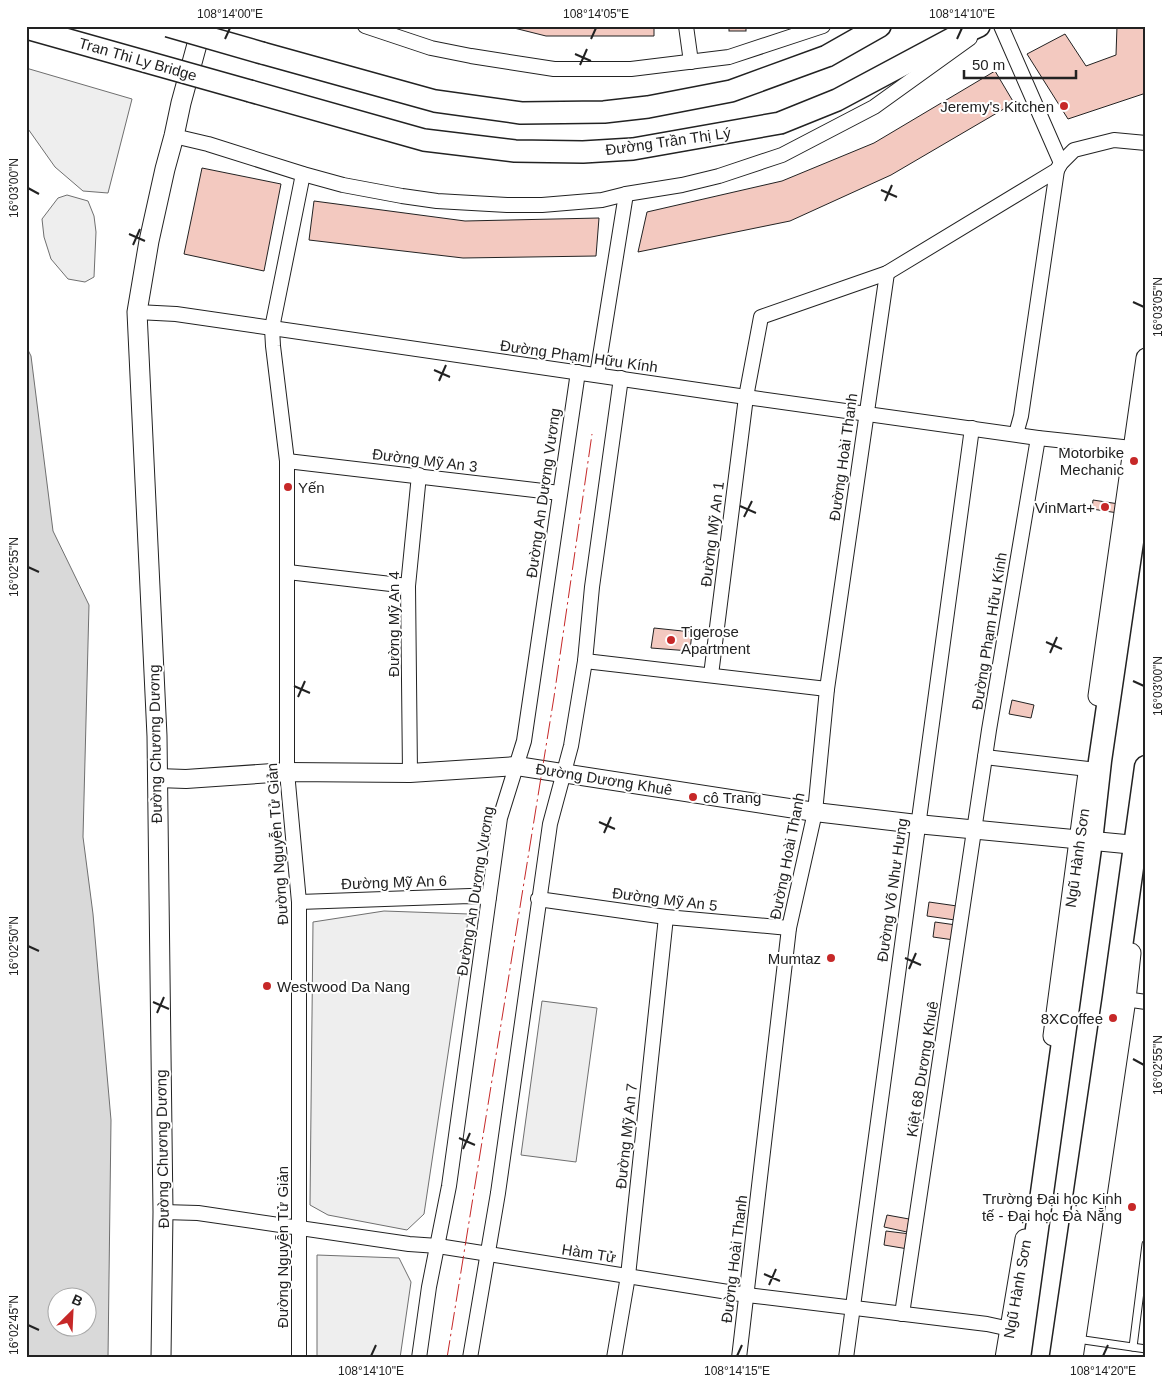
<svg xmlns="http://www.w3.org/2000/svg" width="1172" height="1384" font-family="Helvetica,sans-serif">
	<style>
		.green { fill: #eee; stroke: #6f6f6f }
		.water { fill: #d9d9d9; stroke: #6f6f6f; fill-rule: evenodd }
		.building { fill: #f3c9c0; stroke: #222 }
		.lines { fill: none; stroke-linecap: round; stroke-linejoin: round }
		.service-casing { stroke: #222; stroke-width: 9 }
		.minor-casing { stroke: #222; stroke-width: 16 }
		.tertiary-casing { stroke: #222; stroke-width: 20 }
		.secondary-casing { stroke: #222; stroke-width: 21 }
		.primary-casing { stroke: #222; stroke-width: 24 }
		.trunk-casing { stroke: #222; stroke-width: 25 }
		.service { stroke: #fff; stroke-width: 7 }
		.minor { stroke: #fff; stroke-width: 14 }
		.tertiary { stroke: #fff; stroke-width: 18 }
		.secondary { stroke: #fff; stroke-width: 19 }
		.primary { stroke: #fff; stroke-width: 21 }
		.trunk { stroke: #fff; stroke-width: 22 }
		.primary-bridge-casing { stroke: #222; stroke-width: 24; stroke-linecap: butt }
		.primary-bridge { stroke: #fff; stroke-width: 21 }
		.power { stroke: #c62828; stroke-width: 1; stroke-dasharray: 18 4 2.5 4; stroke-linecap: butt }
		.ticks { fill: none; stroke: #222; stroke-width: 2 }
		.poi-dot { fill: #c62828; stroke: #fff; stroke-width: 2 }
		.labels { text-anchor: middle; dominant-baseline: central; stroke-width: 4; stroke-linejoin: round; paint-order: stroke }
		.street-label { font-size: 15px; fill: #222; stroke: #fff }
		.poi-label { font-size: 15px; fill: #222; stroke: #fff; text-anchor: end }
		.neatline { fill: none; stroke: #222; stroke-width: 2 }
		.ticks-label { font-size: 12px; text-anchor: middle; fill: #222 }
	</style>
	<rect width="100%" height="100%" fill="#fff"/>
	<g class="green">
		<path d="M26 68 132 99 108 193 83 191 55 167 26 126Z"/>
		<path d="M67 195 88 201 94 216 96 232 94 277 85 282 68 279 51 259 44 237 42 219 58 198Z"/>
		<path d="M384 911 469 914 424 1214 407 1230 328 1215 310 1205 313 922Z"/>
		<path d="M542 1001 597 1008 576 1162 521 1155Z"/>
		<path d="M317 1255 399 1258 411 1282 400 1358H317Z"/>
	</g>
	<path class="water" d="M26 346 31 356 53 531 89 605 83 837 93 914 111 1120 108 1358H26ZM58 1296H88V1326H58Z"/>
	<g class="building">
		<path d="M506 26H654V36H546Z"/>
		<rect x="729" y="26" width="17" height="5"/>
		<path d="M1117 26H1146V93L1068 119 1027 54 1065 34 1086 66 1116 55Z"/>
		<path d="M995 71 1014 103 891 175 790 221 638 252 647 212 782 181 874 143Z"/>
		<path d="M202 168 281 184 264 271 184 254Z"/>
		<path d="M314 201 465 221 599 218 596 256 463 258 309 240Z"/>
		<path d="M1093 500 1119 504 1118 513 1092 509Z"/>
		<path d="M654 628 692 632 690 651 651 648Z"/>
		<path d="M1012 700 1034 705 1031 718 1009 714Z"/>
		<path d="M929 902 957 906 955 920 927 916Z"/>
		<path d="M935 922 956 925 954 940 933 937Z"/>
		<path d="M887 1215 909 1219 907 1232 884 1227Z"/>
		<path d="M886 1231 910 1234 908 1249 884 1245Z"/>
	</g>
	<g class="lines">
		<defs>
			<g id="service">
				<path d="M1077 1339 1146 1349"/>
				<path d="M1133 1347 1146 1244"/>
			</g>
			<g id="minor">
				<path d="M365 26 431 48 471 56 554 69H631L729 57 823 26"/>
				<path d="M686 26 691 62"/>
				<path d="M1001 26 1061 163"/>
				<path d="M174 136 208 144 303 174 343 185 402 196 437 201 507 205H542L602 200 626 194 682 185 719 176 782 155 874 107 970 38"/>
				<path d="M137 312 176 314 746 397 1038 438 1132 448"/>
				<path d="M597 375 626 194"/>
				<path d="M1016 434 1021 416 1057 170"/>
				<path d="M287 461 560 493"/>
				<path d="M288 572 408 586"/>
				<path d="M585 661 827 689"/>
				<path d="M711 675 746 397 761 317 887 273 1057 170 1061 163 1074 150 1114 140 1146 143"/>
				<path d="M985 757 1088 769"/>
				<path d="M410 773 408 586 419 475"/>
				<path d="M538 899 666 917 789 928"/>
				<path d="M299 902 470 896 489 897"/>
				<path d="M1118 998 1146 1002"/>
				<path d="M163 1212 198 1213 409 1244 438 1246 747 1295 987 1324 1010 1329"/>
				<path d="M902 1314 989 730 1038 438"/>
				<path d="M299 1358V902L287 772V461L273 346 272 328 303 174"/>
				<path d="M419 1358 429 1287 449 1186 500 818 524 741 578 372"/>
				<path d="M470 1358 498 1193 550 824 571 746 585 661 592 587 621 378"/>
				<path d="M614 1358 628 1276 666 917"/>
				<path d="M739 1358 789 928 815 812 827 689 887 273"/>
				<path d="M846 1358 972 428"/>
			</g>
			<path id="tertiary" d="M157 778 186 779 287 772 410 773 517 766 815 812 917 824 1146 846"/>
			<g id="secondary">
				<path d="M1098 696 1146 358"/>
				<path d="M1053 1036 1088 773"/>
				<path d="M161 1358 163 1212 157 736 137 312 149 241 165 169 174 136 181 103 202 26"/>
				<path d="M1005 1358 1025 1239"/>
				<path d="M1073 1358 1126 999 1131 953"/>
			</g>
			<g id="primary">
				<path d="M262 53 435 101 521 113 604 112 648 107 731 91 827 56 880 26"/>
				<path d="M250 91 424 140 515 151 583 152 633 149 780 123 837 100 955 37 979 26"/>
			</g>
			<g id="trunk">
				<path d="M1019 1358 1091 841 1100 761 1146 446"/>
				<path d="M1061 1358 1114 997 1146 767"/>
			</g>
		</defs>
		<use href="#service" class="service-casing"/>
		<use href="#minor" class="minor-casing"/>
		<use href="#tertiary" class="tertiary-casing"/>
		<use href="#secondary" class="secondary-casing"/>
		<use href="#primary" class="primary-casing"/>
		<use href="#trunk" class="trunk-casing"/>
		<use href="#service" class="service"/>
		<use href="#minor" class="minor"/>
		<use href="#tertiary" class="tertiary"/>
		<use href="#secondary" class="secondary"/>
		<use href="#primary" class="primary"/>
		<use href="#trunk" class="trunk"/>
		<defs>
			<g id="primary-bridge">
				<path d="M168 26 262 53"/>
				<path d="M26 28 250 91"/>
			</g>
		</defs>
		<use href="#primary-bridge" class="primary-bridge-casing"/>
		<use href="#primary-bridge" class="primary-bridge"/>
		<path class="power" d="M447 1358 554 697 592 434"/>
	</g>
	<path class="ticks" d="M225 39 230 28M591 39 596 28M957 39 962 28M575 54 591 61M580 65 587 49M28 188 39 194M881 190 897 197M885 201 892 185M129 234 145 241M133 245 140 229M1133 302 1144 307M434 370 450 377M439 381 446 365M740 506 756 513M744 517 752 501M28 567 39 572M1046 642 1062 649M1050 653 1057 637M1133 681 1144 686M294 686 310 693M298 697 305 681M599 822 615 829M604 833 611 817M28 946 39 951M905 958 921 965M909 969 916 953M153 1002 169 1009M157 1013 164 997M1133 1059 1144 1065M459 1138 475 1145M463 1149 470 1133M764 1274 780 1281M769 1285 776 1269M28 1325 39 1330M371 1356 376 1345M737 1356 742 1345M1103 1356 1108 1345"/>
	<g class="poi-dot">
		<circle cx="1064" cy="106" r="5"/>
		<circle cx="1134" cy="461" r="5"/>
		<circle cx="288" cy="487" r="5"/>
		<circle cx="1105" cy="507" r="5"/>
		<circle cx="671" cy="640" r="5"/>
		<circle cx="693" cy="797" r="5"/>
		<circle cx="831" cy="958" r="5"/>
		<circle cx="267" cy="986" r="5"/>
		<circle cx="1113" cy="1018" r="5"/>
		<circle cx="1132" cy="1207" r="5"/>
	</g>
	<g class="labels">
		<g class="street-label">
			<text transform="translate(138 59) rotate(16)">Tran Thi Ly Bridge</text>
			<text transform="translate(668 141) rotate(-8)">Đường Trần Thị Lý</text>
			<text transform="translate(579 356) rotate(8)">Đường Phạm Hữu Kính</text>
			<text transform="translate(843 457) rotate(-82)">Đường Hoài Thanh</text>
			<text transform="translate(425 460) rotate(7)">Đường Mỹ An 3</text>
			<text transform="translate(543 493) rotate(-82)">Đường An Dương Vương</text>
			<text transform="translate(712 534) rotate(-83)">Đường Mỹ An 1</text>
			<text transform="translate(393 624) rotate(-90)">Đường Mỹ An 4</text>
			<text transform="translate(989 631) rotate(-81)">Đường Phạm Hữu Kính</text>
			<text transform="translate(155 744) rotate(-91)">Đường Chương Dương</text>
			<text transform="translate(604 779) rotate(9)">Đường Dương Khuê</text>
			<text transform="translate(277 844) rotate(-94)">Đường Nguyễn Tử Giản</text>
			<text transform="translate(787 856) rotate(-79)">Đường Hoài Thanh</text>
			<text transform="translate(1077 858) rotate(-82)">Ngũ Hành Sơn</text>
			<text transform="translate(394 882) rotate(-2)">Đường Mỹ An 6</text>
			<text transform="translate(892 890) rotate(-82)">Đường Võ Như Hưng</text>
			<text transform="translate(475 891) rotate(-81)">Đường An Dương Vương</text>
			<text transform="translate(665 899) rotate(7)">Đường Mỹ An 5</text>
			<text transform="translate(922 1069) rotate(-81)">Kiệt 68 Dương Khuê</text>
			<text transform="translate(626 1136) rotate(-84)">Đường Mỹ An 7</text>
			<text transform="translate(162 1149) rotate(-91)">Đường Chương Dương</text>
			<text transform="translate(282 1247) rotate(-90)">Đường Nguyễn Tử Giản</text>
			<text transform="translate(589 1253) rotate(9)">Hàm Tử</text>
			<text transform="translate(734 1259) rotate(-83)">Đường Hoài Thanh</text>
			<text transform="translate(1017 1289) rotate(-80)">Ngũ Hành Sơn</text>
		</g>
		<g class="poi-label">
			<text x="1054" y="106">Jeremy's Kitchen</text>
			<text x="1124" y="452">Motorbike<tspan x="1124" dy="17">Mechanic</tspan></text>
			<text x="298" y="487" text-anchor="start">Yến</text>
			<text x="1095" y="507">VinMart+</text>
			<text x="681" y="631" text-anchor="start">Tigerose<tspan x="681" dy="17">Apartment</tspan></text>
			<text x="703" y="797" text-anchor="start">cô Trang</text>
			<text x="821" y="958">Mumtaz</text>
			<text x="277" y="986" text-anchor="start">Westwood Da Nang</text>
			<text x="1103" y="1018">8XCoffee</text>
			<text x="1122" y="1198">Trường Đại học Kinh<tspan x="1122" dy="17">tế - Đại học Đà Nẵng</tspan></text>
		</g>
	</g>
	<rect width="1172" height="1384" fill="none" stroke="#ffffff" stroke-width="55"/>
	<g transform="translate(72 1312) rotate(24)"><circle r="24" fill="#ffffff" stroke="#a7a7a7"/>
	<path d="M0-4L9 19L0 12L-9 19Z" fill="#c62828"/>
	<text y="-8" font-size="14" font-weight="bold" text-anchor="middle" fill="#222222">B</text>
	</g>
	<path d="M964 70v8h112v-8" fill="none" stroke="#222222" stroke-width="2.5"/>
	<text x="972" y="70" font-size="15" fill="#222222" stroke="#ffffff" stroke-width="4" paint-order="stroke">50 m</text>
	<rect x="28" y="28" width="1116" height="1328" class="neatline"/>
	<g class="ticks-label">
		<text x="230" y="18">108°14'00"E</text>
		<text x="596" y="18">108°14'05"E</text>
		<text x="962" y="18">108°14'10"E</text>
		<text transform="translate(14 188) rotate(-90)" y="4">16°03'00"N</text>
		<text transform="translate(1158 307) rotate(-90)" y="4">16°03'05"N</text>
		<text transform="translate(14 567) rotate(-90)" y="4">16°02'55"N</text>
		<text transform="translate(1158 686) rotate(-90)" y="4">16°03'00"N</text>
		<text transform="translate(14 946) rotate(-90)" y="4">16°02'50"N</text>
		<text transform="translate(1158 1065) rotate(-90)" y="4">16°02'55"N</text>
		<text transform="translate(14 1325) rotate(-90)" y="4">16°02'45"N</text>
		<text x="371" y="1375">108°14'10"E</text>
		<text x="737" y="1375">108°14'15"E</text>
		<text x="1103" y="1375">108°14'20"E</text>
	</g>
</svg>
